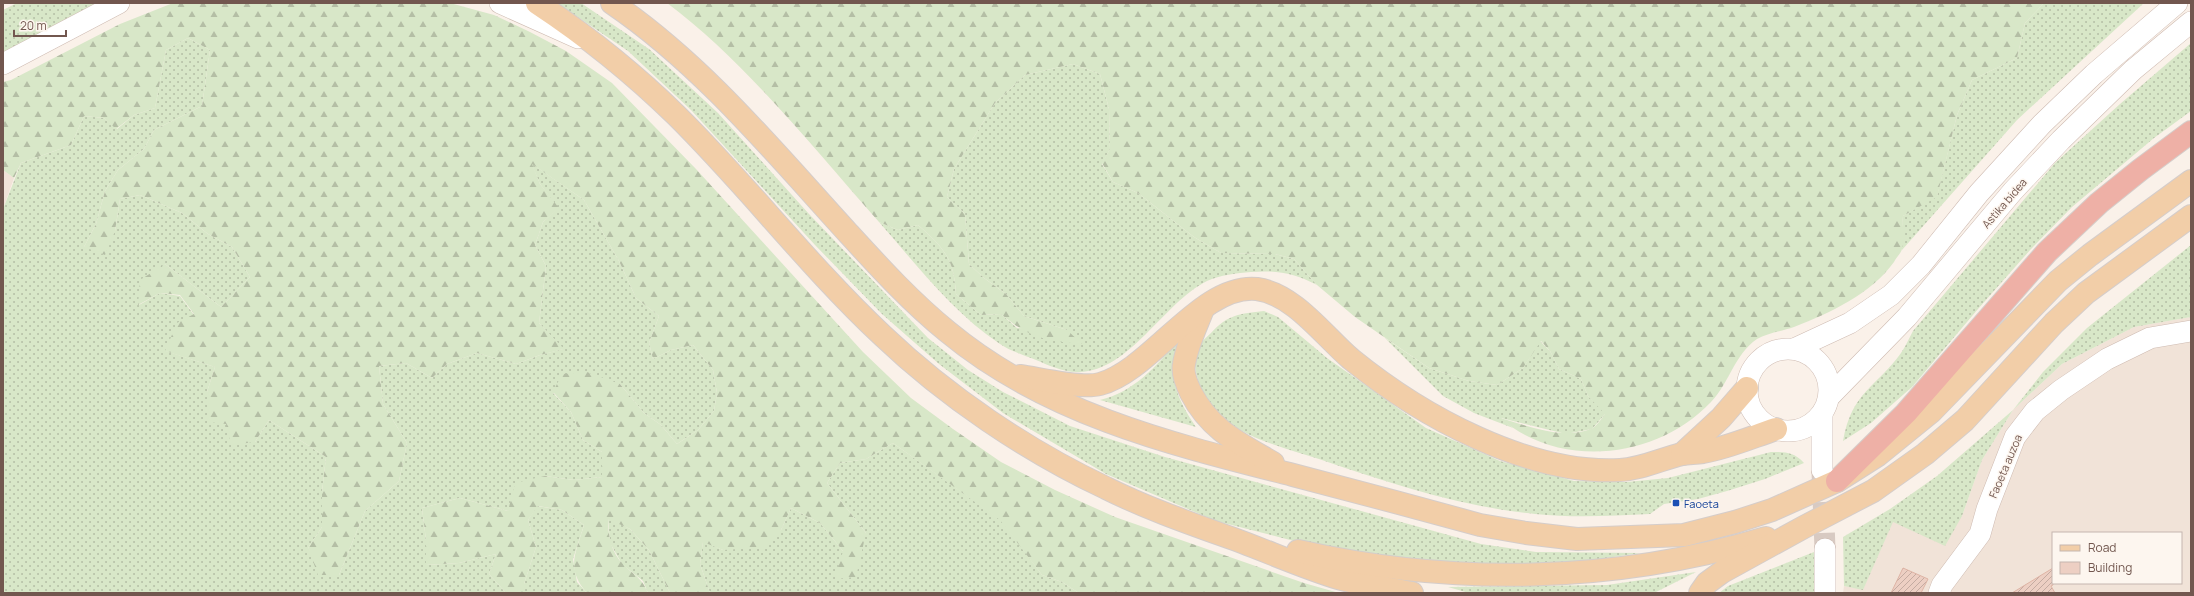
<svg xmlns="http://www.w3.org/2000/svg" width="2194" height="596" font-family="Manrope,sans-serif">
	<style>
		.residential { fill: #f1e3d8; fill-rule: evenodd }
		.grass { fill: url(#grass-dots) }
		.forest { fill: url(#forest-firs) }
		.building { fill: url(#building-hatch); stroke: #deb4a5 }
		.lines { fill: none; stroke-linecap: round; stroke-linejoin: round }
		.minor-tunnel { stroke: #d8cac2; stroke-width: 21; stroke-dasharray: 21 10; stroke-linecap: butt }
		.minor-casing { stroke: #cebbb2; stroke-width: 22 }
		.major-casing { stroke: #d5cdca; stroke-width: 24 }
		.highway-casing { stroke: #d5cdca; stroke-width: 24 }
		.minor { stroke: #fff; stroke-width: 21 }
		.major { stroke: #f2cea8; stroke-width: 22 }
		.highway { stroke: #eeb0a6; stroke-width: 22 }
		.transit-dot { fill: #1a4fb4; stroke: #fdf6ef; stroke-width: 1.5 }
		.labels { text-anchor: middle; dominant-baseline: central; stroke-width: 3; stroke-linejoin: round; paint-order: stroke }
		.street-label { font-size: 11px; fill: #72574f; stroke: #fdf6ef }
		.transit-label { font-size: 11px; fill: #164399; stroke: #fdf6ef; text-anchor: start }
	</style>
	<defs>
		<pattern id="grass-dots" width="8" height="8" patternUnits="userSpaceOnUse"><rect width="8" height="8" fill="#d8e7c8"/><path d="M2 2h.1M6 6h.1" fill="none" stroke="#b4bea5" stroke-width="1.8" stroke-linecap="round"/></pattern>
		<pattern id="forest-firs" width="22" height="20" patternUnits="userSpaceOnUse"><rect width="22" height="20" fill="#d8e7c8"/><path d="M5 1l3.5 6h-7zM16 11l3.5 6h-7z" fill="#b4bea5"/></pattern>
		<pattern id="building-hatch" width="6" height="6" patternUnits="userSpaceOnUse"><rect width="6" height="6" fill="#edcfc3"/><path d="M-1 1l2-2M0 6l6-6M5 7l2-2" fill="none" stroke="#c4aba1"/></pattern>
	</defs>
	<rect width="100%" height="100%" fill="#faf1e9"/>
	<g class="residential">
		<path d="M3 170 14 178 3 209Z"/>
		<path d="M2191 317V593H1843L1844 586 1863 589 1893 521 1962 516 1982 460 2013 410 2062 364 2134 327ZM2053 533H2181V583H2053Z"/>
	</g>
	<g class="grass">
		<path d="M17 3H96L3 54V10Z"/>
		<path d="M557 3H581L649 49 718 113 809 214 928 338 968 370 1003 392 1070 426 1165 457 1481 544 1536 552 1641 553 1557 565 1419 564 1294 541 1216 521 1106 474 1003 413 939 364 882 314 815 245 691 110 628 51Z"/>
		<path d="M2044 3H2144L2017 120 1902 250 1903 216 1937 196 1957 115 1972 80 2017 58 2025 23Z"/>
		<path d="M188 38 210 50 202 106 154 130 144 149 118 170 105 191 96 224 84 247 115 231 120 199 140 195 182 213 208 234 232 247 250 277 221 307 165 264 139 305 160 293 180 296 194 315 166 351 215 367 207 392 226 424 255 442 269 420 326 457 322 492V527L308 548 339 575 365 511 399 481 407 443 383 404 379 366 406 363 432 378 447 364 477 353 516 364 540 355 563 349 539 323 546 266 535 245 543 222 558 208 540 184 531 163 584 200 619 261 636 298 659 316 649 343 653 359 671 350 693 345 713 370 717 393 714 411 698 430 677 444 661 425 644 413 620 384 553 393 571 412 583 440 602 452V477L574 480 545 476 508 511 460 498 422 508 426 540V565L459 563 496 554 489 574 506 593H3V209L21 163 71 145 84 116 104 118 117 129 134 115 155 108 166 50Z"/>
		<path d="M2191 43V111L2154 138 2072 207 2031 249 1978 309 1912 387 1871 423 1843 441C1852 391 1876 388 1901 353 1906 346 1909 338 1913 331L2055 163 2120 104Z"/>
		<path d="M1073 64 1100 74 1109 109 1110 149 1102 164 1113 182 1138 193 1194 237 1221 253 1275 254 1294 259 1317 285C1294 273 1277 270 1251 272 1237 273 1220 275 1207 281 1163 303 1130 371 1079 372 1065 373 1048 365 1036 360 1024 355 1010 351 1000 344 952 312 916 264 879 222L898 230 918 225C944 248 954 258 956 294L981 315 1001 314 1017 328 1067 330 1024 316 1006 294 984 278 969 264 965 214 947 197 954 169 995 103 1025 75Z"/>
		<path d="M2191 245V317L2134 327 2062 364 2013 410 1982 460 1962 516 1945 546 1893 522 1863 590 1844 586 1843 537 1890 509 1937 476 2013 410 2043 372 2087 328Z"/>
		<path d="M1264 311 1278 317 1327 358 1426 428 1500 461 1574 481 1627 482 1668 478 1771 452C1786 452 1794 452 1804 463L1765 479 1727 491 1698 499 1664 504 1650 514C1612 516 1573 518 1535 514 1461 507 1389 483 1319 459 1288 449 1253 441 1227 421 1207 406 1185 369 1200 344 1203 340 1207 337 1211 333 1228 314 1240 314 1264 311Z"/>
		<path d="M1385 338 1429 368 1469 381 1497 385 1523 368 1540 341 1550 351 1559 369 1581 379 1588 396 1606 413 1592 429 1566 434 1501 418 1513 428 1474 413 1443 396Z"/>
		<path d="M1178 340C1167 376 1176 397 1196 427L1100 400C1134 392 1157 366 1178 340Z"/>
		<path d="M893 443 1001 520 1042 575 1062 582 1079 593H710L700 564 703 541 723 550 781 530 791 508 820 523 843 551 866 533 827 483 840 463 866 459Z"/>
		<path d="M537 506 562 510 584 525 573 559 577 582 587 593H524V584L536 547 528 520Z"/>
		<path d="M608 518 630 529 649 550 670 593H648L643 581 622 564 610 543Z"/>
		<path d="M1814 552 1815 593H1719L1728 586Z"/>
		<path d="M1696 572 1654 593H1469L1448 587 1607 585Z"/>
	</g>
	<g class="forest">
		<path d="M173 3H450L494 15 530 32 566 51 612 83 696 169 863 352 911 398 953 429 1001 462 1055 490 1115 517 1304 583 1339 593H1079L1062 582 1042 575 1000 520 893 443 866 459 840 463 827 483 866 533 856 577 835 579 843 551 820 523 791 508 781 530 767 547 723 550 703 542 700 564 710 593H670L649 550 630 529 608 519C608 535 611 553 624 565 635 576 642 578 648 593H587C565 568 576 553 584 525L562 510 538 506 528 520 536 547 524 584V593H506L489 574 496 554 459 563 426 565V540L422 508 460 498 508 511 515 483 545 476 574 480 602 477V452L583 440 571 412 553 392 562 374 587 372 620 384 644 413 661 425 677 444 698 430 714 411 717 393 713 370 693 345 671 350 653 359 649 343 659 316 636 298 619 261 584 200 532 164 540 184 559 208 543 222 535 245 546 266 539 323 564 349 540 355 516 364 477 353 447 364 432 378 406 363 379 366 383 404 407 443 399 481 365 511 339 575H318L308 548 322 527V492L326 457 269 420 255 442 231 445 226 424 208 422 207 392 215 367 165 351 177 323 194 314 180 295 160 293 138 305 140 280 165 264 221 307 250 277 232 247 208 234 182 213 140 195 120 199 115 231 105 255 84 247 96 224 105 191 118 170 144 149 154 130 202 106 210 50 188 38 166 50 155 108 134 115 116 129 104 118 84 116 71 145 21 163 14 178 3 170V82L11 80 120 24Z"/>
		<path d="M667 3H2044L2025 23 2017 58 1972 80 1957 115 1937 197 1903 216C1902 226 1905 239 1902 249 1901 253 1896 258 1894 262 1871 294 1830 313 1794 327 1783 331 1767 333 1757 339 1734 355 1730 382 1711 402 1657 459 1561 470 1500 418 1528 426 1563 440 1591 429 1596 427 1602 418 1605 414L1588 396 1581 379 1559 369 1550 351 1541 341 1523 368 1497 385 1469 381 1429 368 1355 317 1317 285 1294 259 1275 254 1221 253 1194 237 1138 193 1113 182 1102 163 1110 149 1109 109 1100 74 1073 64 1025 75 995 103 954 169 947 197 965 214 969 264 984 278 1006 294 1024 316 1067 330 1082 344C1046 341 1029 338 1001 314L981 315 956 294C954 258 944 248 918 225L898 230 879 222C814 149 745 61 667 3Z"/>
	</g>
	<g class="building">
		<path d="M1903 568 1928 579 1921 593H1891Z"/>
		<path d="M2053 568V585L2051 586 2055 593H2012Z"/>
	</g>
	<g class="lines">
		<path class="minor-tunnel" d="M1822 471 1825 549"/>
		<defs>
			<g id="minor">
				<path d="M500 3 578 38"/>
				<path d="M3 64 119 3"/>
				<path d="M1794 349 1850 323 1891 295 1921 265 1979 193 2042 124 2094 74 2177 3"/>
				<circle cx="1788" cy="390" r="41"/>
				<path d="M1829 397 1907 317 2013 191 2061 140 2133 70 2191 22"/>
				<path d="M1822 414V470"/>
				<path d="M1825 593V549"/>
				<path d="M1939 593 1942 585 1980 534 1987 509 2015 437 2035 411 2061 390 2107 359 2150 338 2191 331"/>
			</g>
			<g id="major">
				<path d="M537 3C587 36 633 73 676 115 748 186 809 267 883 336 946 396 1027 451 1106 488 1146 508 1189 523 1231 538 1267 551 1302 567 1338 578 1362 585 1388 588 1412 593"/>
				<path d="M612 3C703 65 774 152 848 233 880 268 911 302 948 332 1047 414 1171 444 1293 475 1355 491 1418 508 1480 525L1526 533 1577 539 1684 535 1735 522 1772 510 1837 481 1878 455 1931 412 2058 281 2090 255 2191 181"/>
				<path d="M1203 309C1196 327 1187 345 1184 364 1182 373 1187 385 1191 393 1210 430 1239 443 1273 463"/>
				<path d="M1020 376C1041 379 1081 389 1100 384 1152 370 1201 283 1257 289 1294 294 1324 336 1351 359 1421 416 1528 475 1620 470 1642 469 1661 459 1682 454 1689 453 1696 453 1703 452 1727 448 1752 437 1776 429"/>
				<path d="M1682 454 1721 418 1747 388"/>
				<path d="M1298 551C1454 586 1613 583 1766 538"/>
				<path d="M1700 593 1707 583 1722 572 1804 527 1873 491 1925 454 1965 420 2054 323 2086 293 2191 216"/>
			</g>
			<path id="highway" d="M1837 481 1906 413 2047 252 2099 203 2140 170 2191 132"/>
		</defs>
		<use href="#minor" class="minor-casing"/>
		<use href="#major" class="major-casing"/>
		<use href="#highway" class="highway-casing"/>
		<use href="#minor" class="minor"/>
		<use href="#major" class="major"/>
		<use href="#highway" class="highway"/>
	</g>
	<rect class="transit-dot" x="1672" y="499" width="8" height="8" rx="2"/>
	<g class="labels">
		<g class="street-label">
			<text transform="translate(2004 203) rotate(-49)">Astika bidea</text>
			<text transform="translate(2005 466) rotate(-67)">Faoeta auzoa</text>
		</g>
		<g class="transit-label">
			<text x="1684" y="503">Faoeta</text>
		</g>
	</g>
	<rect width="2194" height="596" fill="none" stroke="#72574f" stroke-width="8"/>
	<rect x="2052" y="532" width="130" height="52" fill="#fdf6ef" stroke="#c5b6af"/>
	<rect x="2060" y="545" width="20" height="6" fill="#f2cea8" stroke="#c5b6af"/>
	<text x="2088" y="552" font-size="12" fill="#72574f">Road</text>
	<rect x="2060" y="562" width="20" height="12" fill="#edcfc3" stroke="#c5b6af"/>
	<text x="2088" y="572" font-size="12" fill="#72574f">Building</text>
	<path d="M14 30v6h52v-6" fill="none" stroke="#72574f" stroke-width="2"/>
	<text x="20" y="30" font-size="12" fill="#72574f" stroke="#fdf6ef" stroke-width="3" paint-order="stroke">20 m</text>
</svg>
